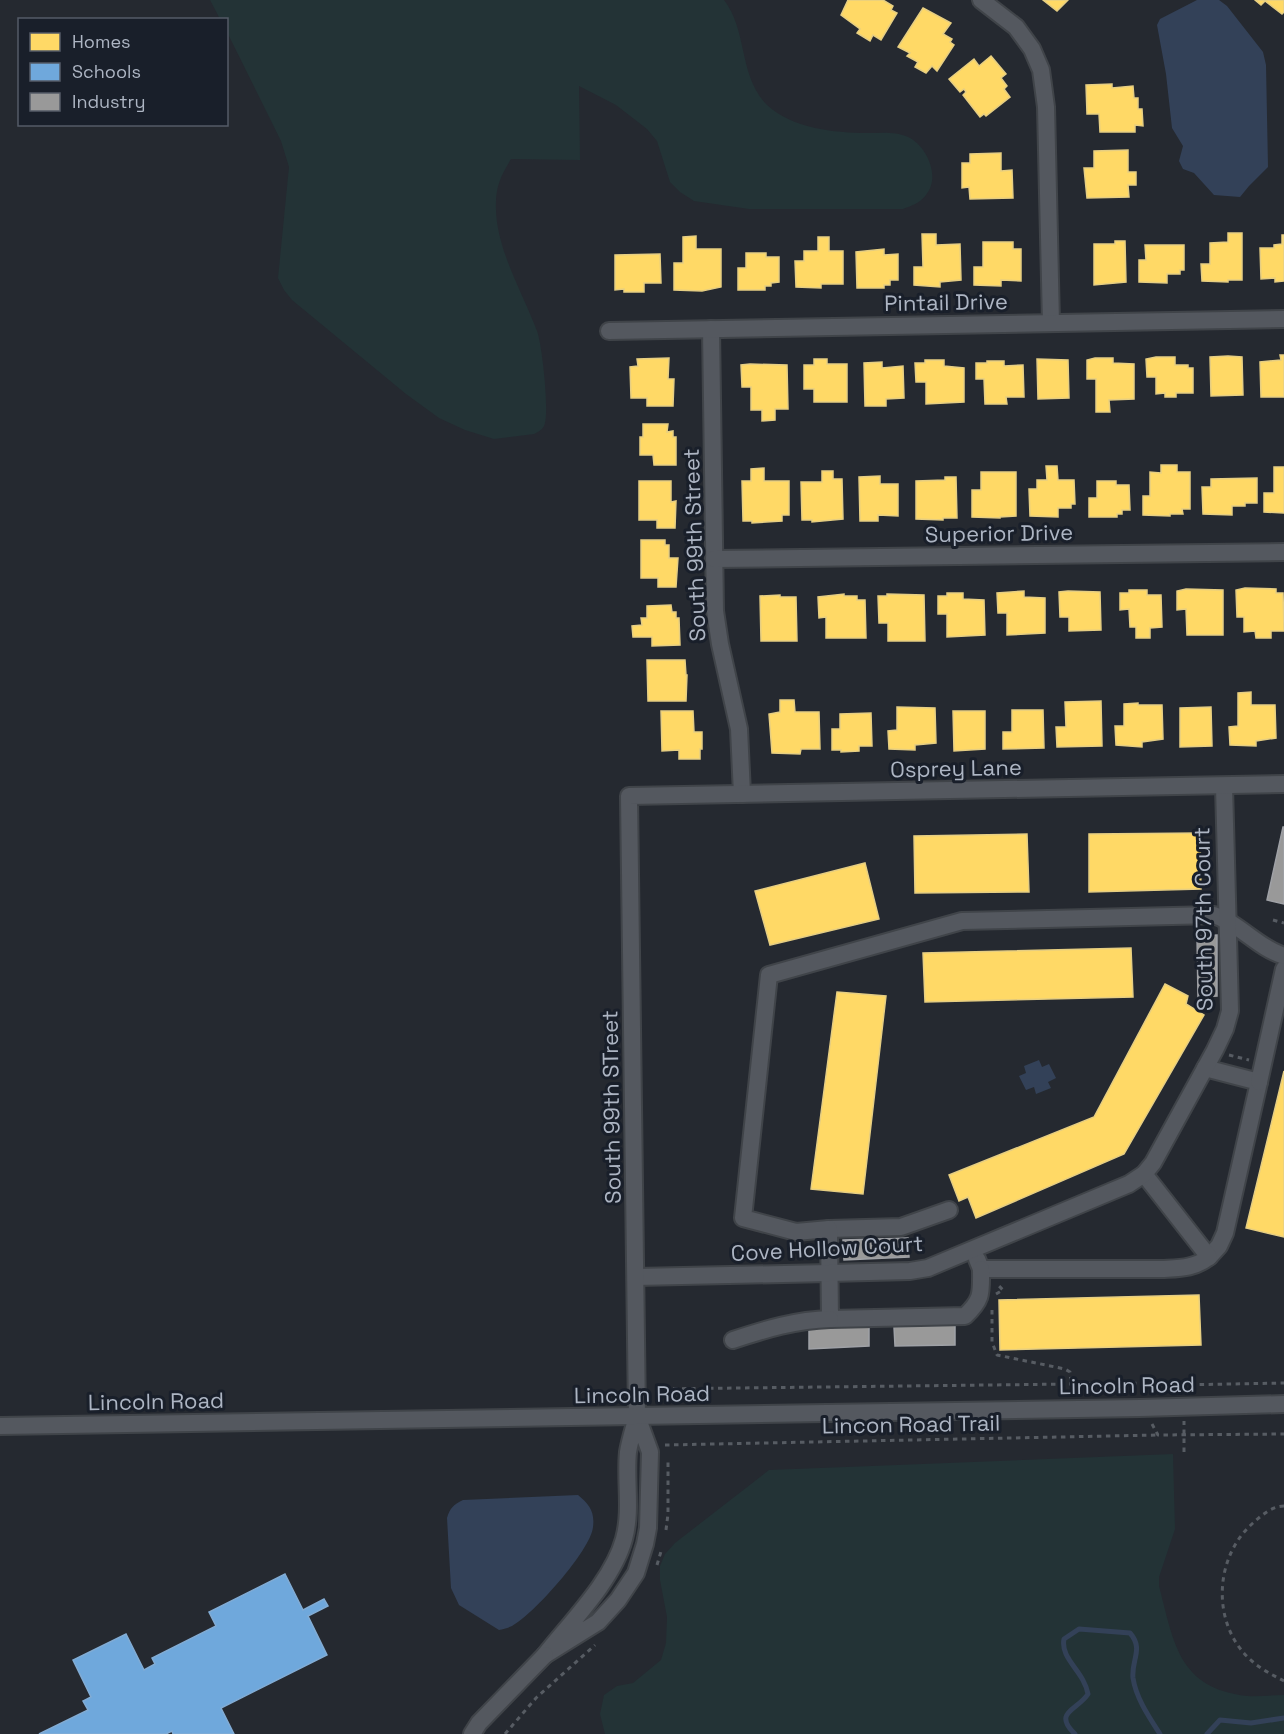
<svg xmlns="http://www.w3.org/2000/svg" width="1284" height="1734" font-family="'Space Grotesk',sans-serif">
	<style>
		.green { fill: #233336 }
		.water { fill: #334158 }
		.homes { fill: #ffd966; stroke: #e6ce82; stroke-width: 1.5 }
		.schools { fill: #6fa8dc; stroke: #82acd4; stroke-width: 1.5 }
		.industry { fill: #999; stroke: #9fa1a6; stroke-width: 1.5 }
		.lines { fill: none; stroke-linecap: round; stroke-linejoin: round }
		.stream { stroke: #334158; stroke-width: 5 }
		.minor-casing { stroke: #404449; stroke-width: 20 }
		.path { stroke: #575c63; stroke-width: 3; stroke-dasharray: 4.5 4.5; stroke-linecap: butt }
		.minor { stroke: #54585f; stroke-width: 16 }
		.labels { text-anchor: middle; dominant-baseline: central; stroke-width: 6; stroke-linejoin: round; paint-order: stroke }
		.street-label { font-size: 22px; fill: #adb5c3; stroke: #191f2a }
	</style>
	<rect width="100%" height="100%" fill="#252930"/>
	<g class="green">
		<path d="M210 0H724C748 31 738 75 767 105 791 128 835 133 867 133 880 133 895 131 908 137 927 146 941 177 926 195 920 203 911 206 903 209H749L694 201 680 192 670 182 657 141 647 129 616 105 579 86 580 160 511 159C500 177 495 188 496 210 497 250 523 294 537 331 542 343 550 415 544 426 542 430 538 432 534 434L494 439 465 430 439 418 406 394 292 300 284 290 278 278 289 167 281 141 227 32 226 20 220 19Z"/>
		<path d="M1173 1454 1175 1529 1159 1577V1586C1174 1643 1178 1688 1247 1696 1259 1697 1272 1695 1284 1695V1734H605L600 1714 604 1695 617 1686 633 1683 661 1660 666 1643 667 1617 660 1580V1566L665 1554 675 1543 769 1470Z"/>
	</g>
	<g class="water">
		<path d="M1197 0H1219L1227 6 1263 52 1266 65 1268 167 1249 186 1240 197 1214 195 1194 173 1183 169 1179 161 1183 146 1172 128 1166 74 1157 25 1160 19Z"/>
		<path d="M1039 1060 1042 1067 1049 1064 1056 1078 1048 1082 1051 1088 1036 1094 1034 1087 1026 1090 1019 1076 1026 1073 1024 1066Z"/>
		<path d="M578 1495C589 1504 595 1512 593 1527 591 1550 533 1615 512 1626 508 1628 503 1629 499 1630L459 1605 451 1588 447 1518C450 1508 453 1505 463 1500Z"/>
	</g>
	<g class="homes">
		<path d="M848 0H883L893 6 891 10 897 13 881 40 873 35 870 41 857 33 860 29 841 15Z"/>
		<path d="M1043 0H1068L1057 11Z"/>
		<path d="M1255 0H1284V12L1282 14 1265 1 1261 5Z"/>
		<path d="M923 8 951 23 943 34 952 39 950 42 954 45 937 71 932 66 926 73 915 67 918 62 907 56 910 53 898 47Z"/>
		<path d="M991 56 1006 74 1001 78 1007 86 1004 89 1010 97 986 116 984 114 980 117 963 95 966 92 964 89 960 92 949 79 974 59 979 66Z"/>
		<path d="M1112 84V88L1133 86 1134 98H1138V109H1142L1143 126 1135 125V132H1100L1099 114H1087L1086 85Z"/>
		<path d="M1128 150V172H1136V185H1128L1129 197 1087 198 1084 168H1094V151Z"/>
		<path d="M1001 153V171L1012 170 1013 198 970 199 969 187 962 188V163H970V154Z"/>
		<path d="M1228 233H1242V280H1228V282L1202 281 1201 264H1210V243L1228 242Z"/>
		<path d="M922 234H936V245L960 244 961 280 940 282V287L914 285V267H923Z"/>
		<path d="M1282 235H1284V281L1275 282V278L1261 279 1260 248H1274V245L1282 244Z"/>
		<path d="M696 236V249H721V287L702 291 674 290V263H683V237Z"/>
		<path d="M818 237H829V251H843V284H821V288L796 287 795 261H804V251H818Z"/>
		<path d="M1115 241H1125L1126 282 1094 285V244H1115Z"/>
		<path d="M983 242H1013V249H1021V281L1001 280V286L974 285V267H983Z"/>
		<path d="M1145 245H1184V270H1180V274H1167V283L1139 282V260H1146Z"/>
		<path d="M884 249V255L898 254V280H890V285H884V288H857L856 252Z"/>
		<path d="M746 253H766V257H779V282L771 283V286H765V290H738V268H746Z"/>
		<path d="M660 254 661 283H644V292H624V289L615 290V255Z"/>
		<path d="M1280 355H1284V397H1261L1260 362 1281 360Z"/>
		<path d="M1228 356 1242 357 1243 395 1211 396 1210 357Z"/>
		<path d="M1156 357H1175V365H1188V368H1193V393H1176V397H1165V393L1156 394V377H1147L1146 359Z"/>
		<path d="M669 358 668 379H674L673 406H647V398H631L630 367 638 366 637 359Z"/>
		<path d="M1095 358H1113V363L1134 364V399L1109 400 1110 412H1096V379H1087V360Z"/>
		<path d="M814 359H827V364H847V402H814V389H804V365H814Z"/>
		<path d="M1037 359 1068 360 1069 398 1038 399Z"/>
		<path d="M925 360H944V366L964 368V402L926 404V382H916L915 363H925Z"/>
		<path d="M987 361H1004V366L1023 365 1024 397H1006L1007 404H985L984 379H976V363H987Z"/>
		<path d="M882 362V368L903 366 904 398 886 399V406H865L864 363Z"/>
		<path d="M750 364 787 365 788 409H775V420L762 421V410H751V387H742L741 365Z"/>
		<path d="M643 424H668L667 432 673 431V437H676V465H654L653 455H640V437H643Z"/>
		<path d="M1161 465H1177V472H1190V509H1182L1183 514H1170V516L1143 515V496H1150V472L1161 473Z"/>
		<path d="M1046 466H1057L1058 480H1074L1075 504H1071V508H1058V517L1030 516 1029 489H1037V480H1047Z"/>
		<path d="M1274 467H1284V513L1264 512V493H1274Z"/>
		<path d="M764 468V481H789V515H782V521L752 523V521H743L742 481H751V469Z"/>
		<path d="M822 471H833V479H842L843 519 812 522V520H802L801 482H822Z"/>
		<path d="M981 472H1016V516L1000 517V518L972 517V490H981Z"/>
		<path d="M880 476V484H898V516L878 515V521H860L859 477Z"/>
		<path d="M945 477H956L957 518H943V520L916 519V481L945 480Z"/>
		<path d="M1257 478V503H1245V506H1232V515L1203 514 1202 487H1211V479Z"/>
		<path d="M639 481H671V502L676 501 675 528H657V520H639Z"/>
		<path d="M1097 481H1116V485H1129L1130 510H1122V514H1117V517H1089V498H1097Z"/>
		<path d="M641 540H665V545H669V558H678L676 587H658V578H641Z"/>
		<path d="M1245 588 1276 589V593H1283L1284 631H1271V638H1256L1255 631 1244 632V617H1237L1236 590Z"/>
		<path d="M1186 589 1223 590V635H1187L1186 609 1177 610V591Z"/>
		<path d="M1129 590H1147V595H1161L1162 627 1150 628V638H1136V627H1130L1129 609 1120 610V593H1129Z"/>
		<path d="M1024 591V597L1045 598V633L1007 635V613H998L997 593Z"/>
		<path d="M1068 591 1100 592 1101 630 1069 631V617H1060L1059 592Z"/>
		<path d="M947 593H963V599L984 600 985 635 947 637V614H938V596H947Z"/>
		<path d="M844 594V596H857V600H865L866 638H826V617L819 618 818 597Z"/>
		<path d="M887 594 924 595 925 641H888V623H879L878 596H887Z"/>
		<path d="M780 595V597H796L797 641H761L760 596Z"/>
		<path d="M671 605 672 612H676V618H679L680 645 652 646V637H633L632 626 642 625 641 618H647V606Z"/>
		<path d="M647 660H685L686 675H687L686 701H648Z"/>
		<path d="M1251 692V705H1275L1276 738 1256 741V746L1230 745 1229 727 1238 726V693Z"/>
		<path d="M780 700H794L795 712H819L820 749H801L800 754 772 753 769 714 780 712Z"/>
		<path d="M1101 701 1102 746 1057 747 1056 727H1066L1065 702Z"/>
		<path d="M1138 703V705H1162L1163 739 1142 742V747L1116 745 1115 726H1124V704Z"/>
		<path d="M897 707 935 708 936 743 915 745V750L889 749 888 731 897 730Z"/>
		<path d="M1211 707 1212 746 1180 747V708Z"/>
		<path d="M1012 710H1043L1044 748 1003 749V732H1012Z"/>
		<path d="M661 711H693L694 732H702V749H700V759H679V750L662 751Z"/>
		<path d="M953 711H985V749L954 751Z"/>
		<path d="M871 713 872 746H859V751L841 752V750H832V729H840V714Z"/>
		<path d="M1200 833 1201 889 1089 892V834Z"/>
		<path d="M1027 834 1029 892 915 893 914 836Z"/>
		<path d="M865 863 879 919 770 945 755 891Z"/>
		<path d="M1131 948 1133 997 925 1002 923 953Z"/>
		<path d="M1165 984 1188 996 1186 1004 1204 1015 1124 1154 976 1218 968 1197 959 1201 949 1175 1094 1117Z"/>
		<path d="M837 992 886 996 863 1194 811 1189Z"/>
		<path d="M1284 1071V1237L1246 1228Z"/>
		<path d="M1199 1295 1201 1345 1000 1350 999 1300Z"/>
	</g>
	<path class="schools" d="M285 1574 303 1610 324 1599 328 1606 308 1616 327 1655 221 1708 234 1734H173L172 1731 166 1734H39L88 1710 83 1701 91 1697 73 1660 126 1634 144 1670 155 1664 152 1658 216 1626 209 1612Z"/>
	<g class="industry">
		<path d="M1283 827H1284V904L1267 900Z"/>
		<path d="M1217 935V996L1198 997 1197 936Z"/>
		<path d="M908 1238 909 1257 844 1260 843 1240Z"/>
		<path d="M955 1325V1345L895 1346 894 1327Z"/>
		<path d="M869 1326V1346L809 1349V1329Z"/>
	</g>
	<g class="lines">
		<g class="stream">
			<path d="M1075 1734C1052 1712 1078 1710 1088 1694 1084 1671 1060 1659 1064 1639L1079 1629 1130 1633C1144 1649 1131 1660 1133 1678 1136 1698 1149 1717 1160 1734"/>
			<path d="M1207 1734 1220 1720 1251 1723 1284 1718"/>
		</g>
		<defs>
			<g id="minor">
				<path d="M981 0 1016 27 1032 49 1041 70 1046 107 1051 323"/>
				<path d="M711 329 715 611 720 644 739 729 742 794"/>
				<path d="M609 331 1284 319"/>
				<path d="M714 559 1284 552"/>
				<path d="M1205 1068 1259 1082 1225 1233 1219 1246 1209 1257"/>
				<path d="M1259 1082 1284 969"/>
				<path d="M829 1229 901 1227 949 1210"/>
				<path d="M977 1259 981 1269H1164C1181 1268 1195 1268 1209 1257L1144 1174"/>
				<path d="M981 1269C981 1293 983 1299 965 1316L830 1319 829 1229 796 1232 743 1218 769 975 962 921 1214 915C1240 924 1257 947 1284 956"/>
				<path d="M636 1277 829 1273 910 1271 928 1268 1129 1184 1144 1174 1153 1163 1215 1050 1225 1029 1230 1011 1224 786"/>
				<path d="M733 1340C766 1329 796 1320 830 1319"/>
				<path d="M637 1416 650 1452 648 1528 645 1544 636 1573 618 1600 598 1622 545 1655C571 1622 613 1580 624 1539 632 1510 625 1480 628 1452 630 1440 634 1428 637 1416L629 796 1284 784"/>
				<path d="M0 1426 1140 1408 1284 1404"/>
				<path d="M472 1734 479 1723 545 1655"/>
			</g>
		</defs>
		<use href="#minor" class="minor-casing"/>
		<g class="path">
			<path d="M1273 920 1284 923"/>
			<path d="M1229 1055 1249 1060"/>
			<path d="M996 1294 1003 1290 998 1285"/>
			<path d="M992 1310V1342L997 1355 1065 1369 1070 1372 1071 1383"/>
			<path d="M655 1389 1156 1383"/>
			<path d="M1151 1392 1156 1383 1179 1385 1284 1383"/>
			<path d="M1152 1424 1158 1435 1284 1434"/>
			<path d="M665 1445 1158 1435"/>
			<path d="M1184 1452V1421"/>
			<path d="M1284 1506C1272 1506 1262 1515 1253 1523 1213 1558 1211 1627 1253 1662 1262 1670 1273 1675 1284 1681"/>
			<path d="M666 1530 668 1514V1459"/>
			<path d="M657 1565 662 1548"/>
			<path d="M505 1734 536 1698 595 1645"/>
		</g>
		<use href="#minor" class="minor"/>
	</g>
	<g class="labels">
		<g class="street-label">
			<text transform="translate(946 302) rotate(-1)">Pintail Drive</text>
			<text transform="translate(999 533) rotate(-1)">Superior Drive</text>
			<text transform="translate(694 545) rotate(-92)">South 99th Street</text>
			<text transform="translate(956 768) rotate(-1)">Osprey Lane</text>
			<text transform="translate(1203 919) rotate(-91)">South 97th Court</text>
			<text transform="translate(611 1107) rotate(-91)">South 99th STreet</text>
			<text transform="translate(827 1248) rotate(-3)">Cove Hollow Court</text>
			<text transform="translate(1127 1385) rotate(-1)">Lincoln Road</text>
			<text transform="translate(642 1394) rotate(-1)">Lincoln Road</text>
			<text transform="translate(156 1401) rotate(-1)">Lincoln Road</text>
			<text transform="translate(911 1424) rotate(-1)">Lincon Road Trail</text>
		</g>
	</g>
	<rect x="18" y="18" width="210" height="108" fill="#191f2a" stroke="#545b67" stroke-width="1.5"/>
	<rect x="30" y="33" width="30" height="18" fill="#ffd966" stroke="#545b67" stroke-width="1.5"/>
	<text x="72" y="48" font-size="18" fill="#adb5c3">Homes</text>
	<rect x="30" y="63" width="30" height="18" fill="#6fa8dc" stroke="#545b67" stroke-width="1.5"/>
	<text x="72" y="78" font-size="18" fill="#adb5c3">Schools</text>
	<rect x="30" y="93" width="30" height="18" fill="#999999" stroke="#545b67" stroke-width="1.5"/>
	<text x="72" y="108" font-size="18" fill="#adb5c3">Industry</text>
</svg>
